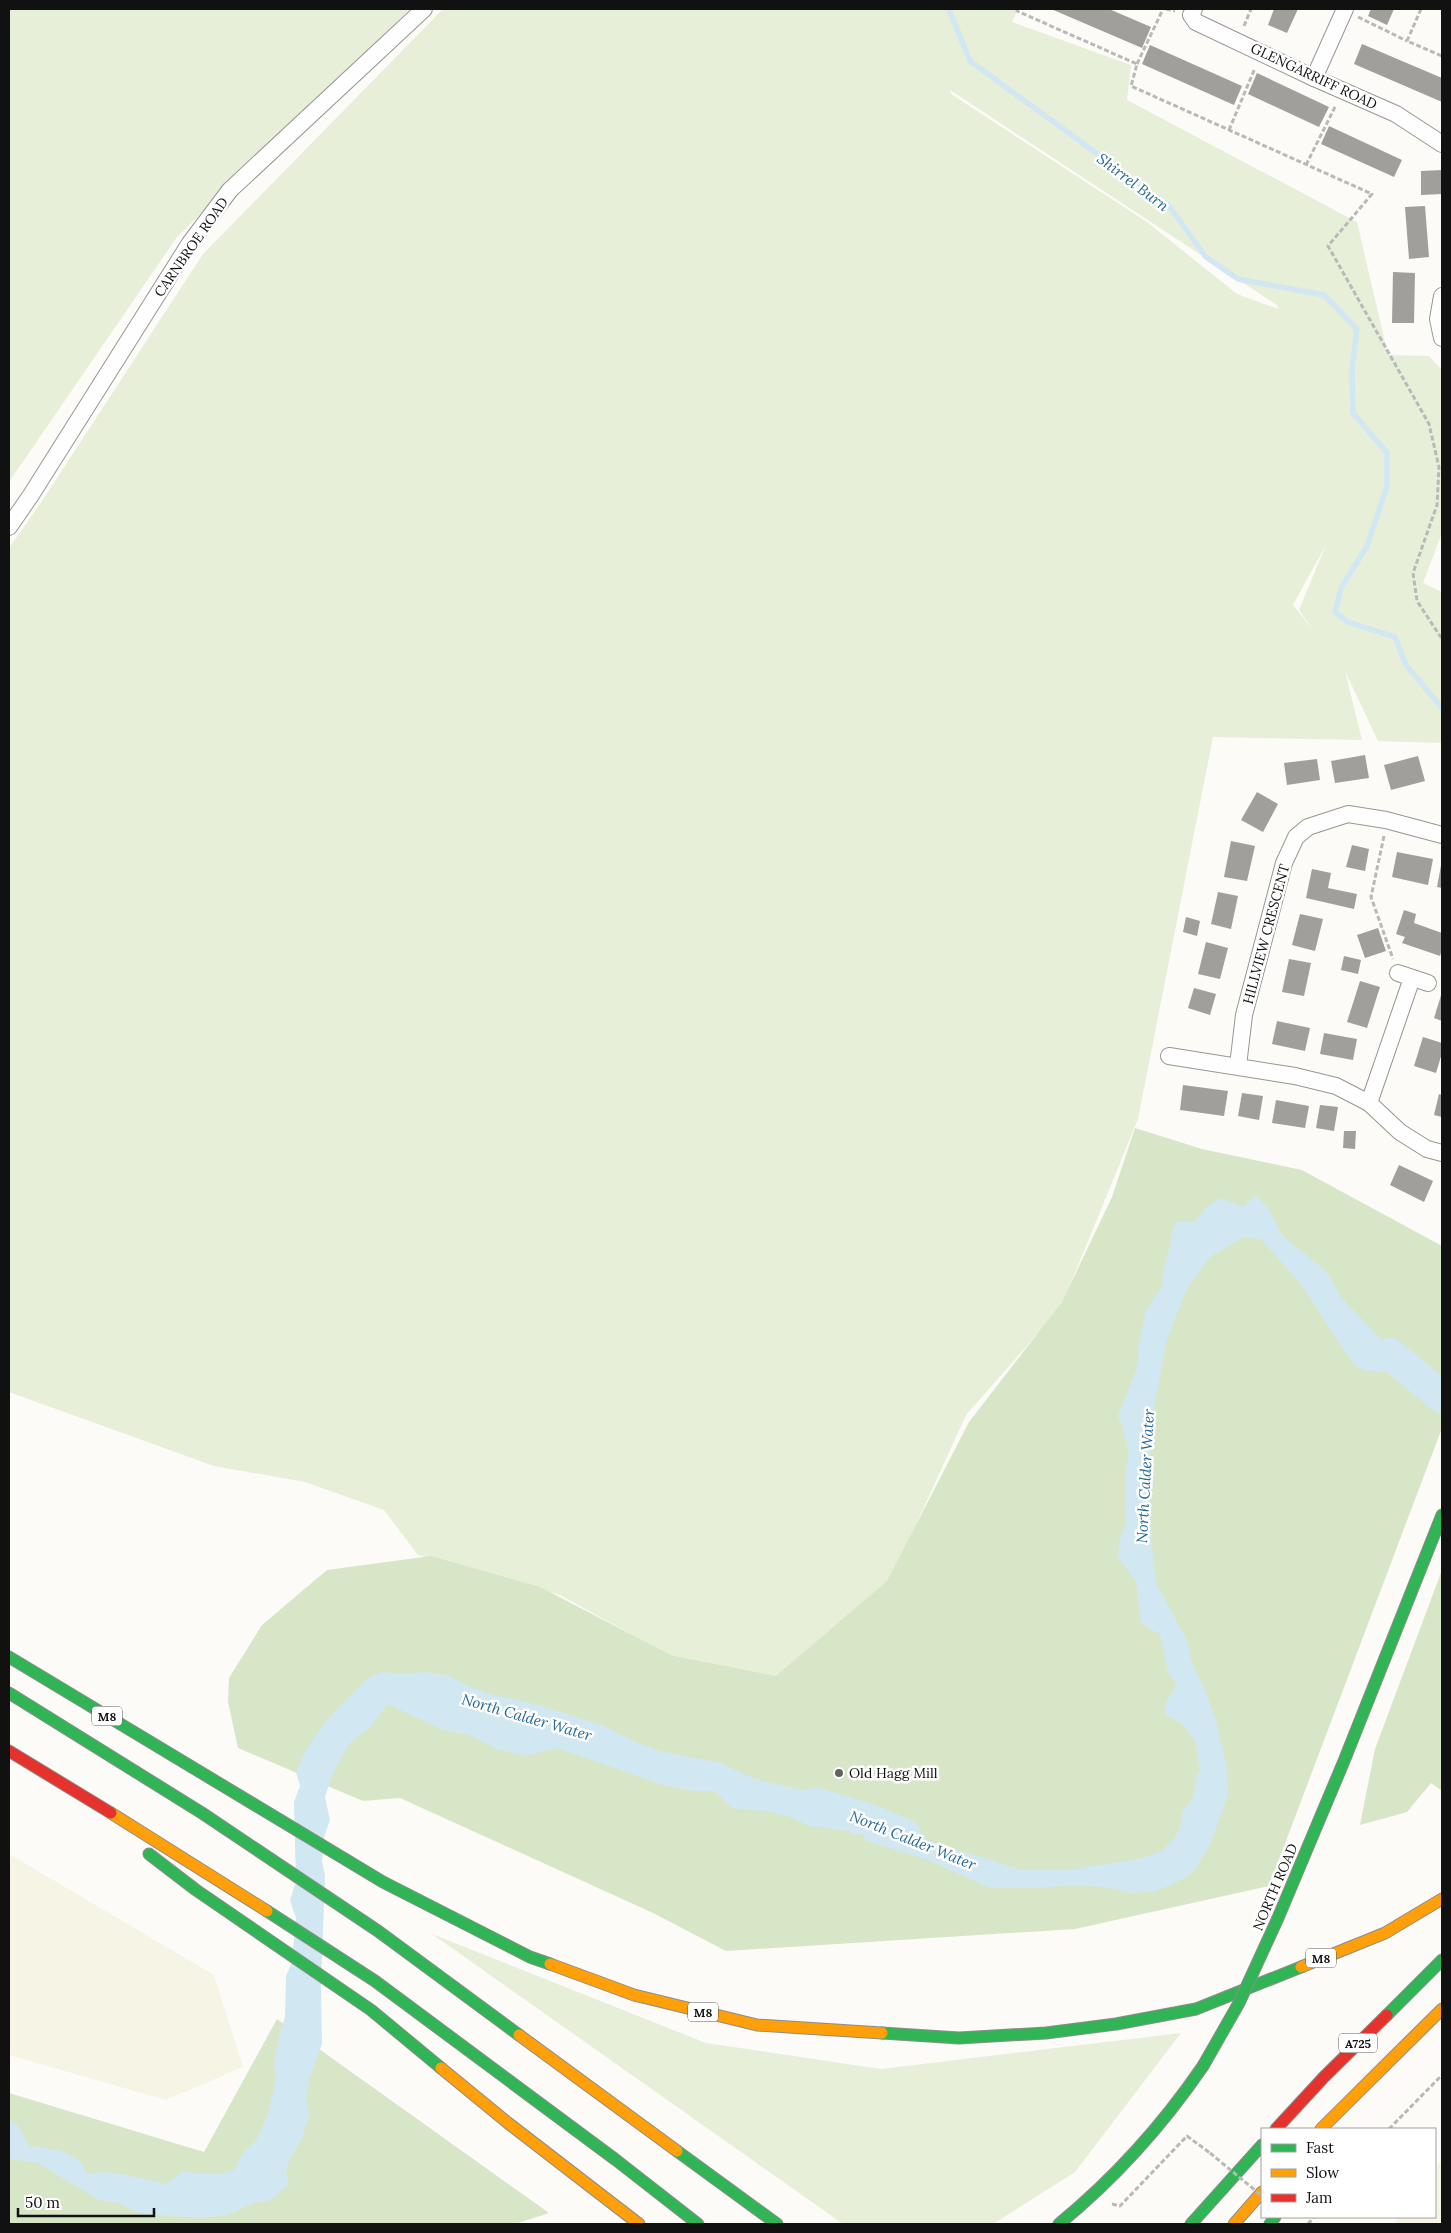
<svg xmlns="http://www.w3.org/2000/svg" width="1451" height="2233" font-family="Lora,serif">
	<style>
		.farmland { fill: #f6f4e5 }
		.green { fill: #e7efd9; fill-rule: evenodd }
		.forest { fill: #d8e6c8 }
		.water { fill: #d1e7f2 }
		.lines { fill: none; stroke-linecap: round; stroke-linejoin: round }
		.stream { stroke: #d1e7f2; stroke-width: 5.5 }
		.river { stroke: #d1e7f2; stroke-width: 32 }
		.building { fill: #a09f9c }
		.street-casing { stroke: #979695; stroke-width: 18 }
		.fast-casing { stroke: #8d8d8b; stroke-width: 13 }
		.slow-casing { stroke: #8d8d8b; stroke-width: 13 }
		.jam-casing { stroke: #8d8d8b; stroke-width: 13 }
		.path { stroke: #b9b9b8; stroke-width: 3; stroke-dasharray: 5 2.5; stroke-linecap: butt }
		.street { stroke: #fffefe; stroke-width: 16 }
		.fast { stroke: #30b455; stroke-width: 11 }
		.slow { stroke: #ff9f0a; stroke-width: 11 }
		.jam { stroke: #e5322d; stroke-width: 11 }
		.fast-bridge-casing { stroke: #8d8d8b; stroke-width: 13; stroke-linecap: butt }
		.path-bridge { stroke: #b9b9b8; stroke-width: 3; stroke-dasharray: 5 2.5; stroke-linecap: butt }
		.fast-bridge { stroke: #30b455; stroke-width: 11 }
		.poi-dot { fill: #636362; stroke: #fff; stroke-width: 2 }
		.labels { text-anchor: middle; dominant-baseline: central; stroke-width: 5; stroke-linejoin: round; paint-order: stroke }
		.shield { fill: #fff; stroke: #585858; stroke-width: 1 }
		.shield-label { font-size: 12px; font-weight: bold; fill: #111 }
		.street-label { font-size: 14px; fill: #111; stroke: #fff }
		.poi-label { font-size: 14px; fill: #111; stroke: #fff; text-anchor: start }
		.water-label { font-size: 15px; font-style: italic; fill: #266996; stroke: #fff }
	</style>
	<rect width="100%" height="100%" fill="#fcfbf7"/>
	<g class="farmland">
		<path d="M9 1854 214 1975 243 2067 166 2100 9 2055Z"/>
		<path d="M1442 2160V2224H1394L1398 2217H1435V2169Z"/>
	</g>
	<g class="green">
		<path d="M9 9H410L177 237 9 482Z"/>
		<path d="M443 9H1018L1012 22 1131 65 1127 100 1357 222 1388 355 1429 356 1442 370V533L1423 583 1442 592V743L1378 741 1345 671 1362 740 1213 737 1138 1119 1061 1307 966 1415 888 1586 785 1678 667 1654 560 1595 418 1555 384 1510 305 1482 214 1466 9 1392V548L42 501 203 254ZM950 90 1277 305 1278 309 1237 294 1147 222 951 94ZM1326 545 1299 610 1313 630 1293 605Z"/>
		<path d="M432 1934 706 2043 881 2069 1181 2033 1075 2172 993 2224H843Z"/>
	</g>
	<g class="forest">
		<path d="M1135 1128 1202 1149 1302 1170 1442 1246V1428L1269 1886 1075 1929 726 1951 653 1913 400 1798 363 1801 238 1748 228 1702 229 1678 262 1625 327 1570 431 1556 540 1587 671 1655 776 1676 887 1581 969 1422 1062 1302 1112 1197Z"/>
		<path d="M1442 1570V1791L1431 1783 1407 1812 1360 1825 1375 1749Z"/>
		<path d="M277 2019 549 2213 515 2224H9V2093L204 2152Z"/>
	</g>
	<g class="water">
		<path d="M1255 1195 1268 1208 1282 1235 1327 1272 1341 1297 1394 1353 1433 1369 1419 1388 1396 1373 1369 1371 1357 1367 1344 1351 1304 1288 1262 1240 1245 1236 1210 1257 1187 1288 1167 1339 1151 1424 1149 1499 1153 1560 1157 1584 1187 1641 1191 1660 1205 1690 1216 1721 1227 1768 1228 1795 1209 1847 1192 1873 1176 1883 1152 1892 1130 1893 1104 1887 1075 1885 1035 1888H991L928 1860 864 1840 865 1805 885 1819 908 1826 930 1841 1018 1869 1067 1870 1139 1859 1160 1852 1174 1839 1179 1830 1183 1811 1192 1800 1196 1779 1200 1770 1195 1740 1181 1723 1165 1715 1166 1703 1177 1684 1168 1673 1160 1634 1141 1624 1136 1582 1118 1557 1119 1542 1126 1522 1125 1472 1129 1455 1123 1428 1118 1416 1138 1365V1348L1146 1310 1163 1285C1162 1271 1165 1267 1168 1253 1172 1240 1169 1235 1177 1222L1195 1221 1207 1207 1220 1198 1244 1207Z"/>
		<path d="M382 1672 401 1674 426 1672 449 1676 470 1687 497 1696 524 1701 602 1725 633 1741 660 1751 720 1763 755 1779 858 1803 857 1836 848 1831 809 1826 793 1818 771 1812 732 1808 715 1791H694L666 1786 557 1748 526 1756 497 1749 469 1735 443 1730 388 1704 372 1725 349 1744 333 1773 325 1797 330 1820 324 1837 322 1862 325 1875 321 1987 322 2044 309 2081 306 2098 310 2115 304 2129 303 2137 289 2160 286 2174 289 2184 269 2201 254 2203 227 2215 202 2218 157 2215 136 2212 120 2204 99 2200 38 2163 9 2159V2119L18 2126 29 2146C52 2149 76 2149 87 2173L111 2172 166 2184 183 2171C201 2174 217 2176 234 2170L244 2151 256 2141 268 2114 276 2079 274 2063 279 2036 285 2017 286 1976 292 1962 296 1918 290 1900 296 1882 294 1802 300 1786 296 1772 305 1751 328 1719 368 1678Z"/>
	</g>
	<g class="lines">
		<path class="stream" d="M949 9 970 61 1169 206 1206 257 1238 279 1324 295 1357 329 1352 368 1353 413 1387 453V486L1367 546 1341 588 1335 612 1348 622 1395 637 1406 665 1442 708"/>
		<g class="river">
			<path d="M1390 1354 1442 1397"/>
			<path d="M815 1803 872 1821 905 1835"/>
		</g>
	</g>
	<g class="building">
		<path d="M1051 9H1109L1151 27 1142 48Z"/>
		<path d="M1274 9H1298L1287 33 1268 25Z"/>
		<path d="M1371 9H1394L1387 25 1368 16Z"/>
		<path d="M1362 44 1442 78V102L1354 64Z"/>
		<path d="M1150 45 1242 86 1234 105 1142 64Z"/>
		<path d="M1257 73 1329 107 1319 127 1248 94Z"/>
		<path d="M1329 126 1402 160 1394 177 1321 144Z"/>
		<path d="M1442 170V194L1421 195V171Z"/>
		<path d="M1425 206 1429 257 1409 259 1405 207Z"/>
		<path d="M1393 272 1415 273 1414 323H1392Z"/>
		<path d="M1365 755 1369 778 1335 783 1331 761Z"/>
		<path d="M1418 756 1425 781 1391 790 1384 765Z"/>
		<path d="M1317 759 1320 780 1287 785 1284 763Z"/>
		<path d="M1257 792 1278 804 1263 832 1241 820Z"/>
		<path d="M1231 841 1255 846 1247 881 1224 877Z"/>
		<path d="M1352 845 1369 849 1365 871 1346 867Z"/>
		<path d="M1397 852 1433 859 1428 885 1392 877Z"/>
		<path d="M1441 865H1442V888L1437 887Z"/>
		<path d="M1312 869 1331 873 1328 888 1357 894 1354 909 1306 898Z"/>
		<path d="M1218 892 1238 896 1231 929 1211 924Z"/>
		<path d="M1404 910 1416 914 1414 923 1442 933V949L1440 956 1402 943 1405 937 1396 934Z"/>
		<path d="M1300 914 1323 919 1315 951 1292 945Z"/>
		<path d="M1186 917 1200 921 1197 936 1183 932Z"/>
		<path d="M1378 928 1386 951 1365 958 1357 935Z"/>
		<path d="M1206 942 1228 948 1220 979 1198 974Z"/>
		<path d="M1344 956 1361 960 1358 974 1341 970Z"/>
		<path d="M1289 959 1311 963 1304 996 1282 992Z"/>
		<path d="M1360 981 1380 987 1367 1028 1347 1022Z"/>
		<path d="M1194 988 1216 994 1210 1015 1188 1008Z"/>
		<path d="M1442 992V1021L1434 1018Z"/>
		<path d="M1277 1021 1310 1028 1305 1051 1272 1044Z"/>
		<path d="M1324 1033 1357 1039 1353 1060 1320 1054Z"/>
		<path d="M1423 1037 1442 1043V1053L1436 1073 1414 1066Z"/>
		<path d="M1183 1085 1228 1091 1224 1116 1180 1110Z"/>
		<path d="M1242 1093 1263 1096 1259 1120 1238 1116Z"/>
		<path d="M1439 1094 1442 1095V1117L1434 1115Z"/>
		<path d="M1276 1100 1309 1106 1305 1128 1272 1123Z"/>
		<path d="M1320 1105 1338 1107 1334 1131 1316 1128Z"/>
		<path d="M1344 1131H1356L1355 1149 1343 1148Z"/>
		<path d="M1399 1165 1433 1181 1424 1202 1390 1185Z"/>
	</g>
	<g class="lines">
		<defs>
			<g id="street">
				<path d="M1194 9 1191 15 1196 22 1314 78 1396 114 1442 144"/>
				<path d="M1314 78 1345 9"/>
				<path d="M1442 296 1438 319 1442 338"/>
				<path d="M9 527 31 495 190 243 230 190 424 9"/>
				<path d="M1398 973 1428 983"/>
				<path d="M1169 1056 1295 1076 1336 1086 1369 1103 1400 1132 1427 1149 1442 1153"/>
				<path d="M1238 1066 1244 1015 1284 863 1296 837 1308 827 1348 814 1386 820 1442 835"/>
				<path d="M1369 1103 1412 978"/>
			</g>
			<g id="fast">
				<path d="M9 1657 383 1882 530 1957 550 1964"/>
				<path d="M9 1693 202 1813 378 1931 519 2035"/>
				<path d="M149 1854 196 1890 371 2010 441 2068"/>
				<path d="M267 1911 375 1981 616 2160 698 2224"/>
				<path d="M1278 1918 1344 1761 1442 1515"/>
				<path d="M1387 2015 1442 1960"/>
				<path d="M882 2033 959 2038 1046 2033 1116 2024 1196 2009 1301 1967"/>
				<path d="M677 2151 777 2224"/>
				<path d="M1059 2224C1115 2178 1162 2126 1203 2066"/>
				<path d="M1191 2224 1262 2145"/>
				<path d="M1270 2224 1275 2217"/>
			</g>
			<g id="slow">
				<path d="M111 1813 267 1911"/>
				<path d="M550 1964 634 1995 757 2025 882 2033"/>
				<path d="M1301 1967 1385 1933 1442 1899"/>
				<path d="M519 2035 677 2151"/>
				<path d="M441 2068 508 2123 639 2224"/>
				<path d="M1321 2129 1442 2009"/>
				<path d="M1234 2224 1262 2192"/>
			</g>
			<g id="jam">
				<path d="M9 1751 111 1813"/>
				<path d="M1276 2129 1324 2077 1387 2015"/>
			</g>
		</defs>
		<use href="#street" class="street-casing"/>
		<use href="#fast" class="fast-casing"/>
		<use href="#slow" class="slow-casing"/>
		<use href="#jam" class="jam-casing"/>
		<g class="path">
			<path d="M1018 9 1017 11 1137 64 1131 86 1372 194 1328 246 1429 424 1439 467 1437 505 1413 573 1417 601 1442 639"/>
			<path d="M1166 9 1175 11"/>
			<path d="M1421 9 1407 41 1442 56"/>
			<path d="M1358 17 1407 41"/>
			<path d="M1244 26 1251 9"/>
			<path d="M1137 64 1163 9"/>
			<path d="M1229 130 1255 68"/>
			<path d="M1306 165 1336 105"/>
			<path d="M1384 836 1371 897 1393 959"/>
			<path d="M1389 2129 1442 2075"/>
			<path d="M1112 2204 1120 2206 1187 2136 1210 2153"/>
			<path d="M1308 2224 1314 2217"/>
		</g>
		<use href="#street" class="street"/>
		<use href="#fast" class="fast"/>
		<use href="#slow" class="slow"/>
		<use href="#jam" class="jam"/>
		<defs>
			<path id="fast-bridge" d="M1203 2066 1239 2003 1278 1918"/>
		</defs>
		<use href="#fast-bridge" class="fast-bridge-casing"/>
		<path class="path-bridge" d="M1210 2153 1262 2196"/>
		<use href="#fast-bridge" class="fast-bridge"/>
	</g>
	<circle class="poi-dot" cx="839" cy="1773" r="5"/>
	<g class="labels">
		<g class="shield">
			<rect x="92" y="1706.5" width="30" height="19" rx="4"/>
			<rect x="1306" y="1948.5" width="30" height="19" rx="4"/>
			<rect x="688" y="2002.5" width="30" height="19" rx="4"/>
			<rect x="1339" y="2033.5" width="38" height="19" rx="4"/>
		</g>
		<g class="shield-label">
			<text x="107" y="1716">M8</text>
			<text x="1321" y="1958">M8</text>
			<text x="703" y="2012">M8</text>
			<text x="1358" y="2043">A725</text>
		</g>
		<g class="street-label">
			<text transform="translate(1314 76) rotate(25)">GLENGARRIFF ROAD</text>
			<text transform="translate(191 247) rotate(-55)">CARNBROE ROAD</text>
			<text transform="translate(1266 934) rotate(-75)">HILLVIEW CRESCENT</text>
			<text transform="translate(1275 1887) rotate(-67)">NORTH ROAD</text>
		</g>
		<g class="poi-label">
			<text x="849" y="1773">Old Hagg Mill</text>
		</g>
		<g class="water-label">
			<text transform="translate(1133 182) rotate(37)">Shirrel Burn</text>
			<text transform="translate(1145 1476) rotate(-87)">North Calder Water</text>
			<text transform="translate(527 1717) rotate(16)">North Calder Water</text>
			<text transform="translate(913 1840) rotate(22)">North Calder Water</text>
		</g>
	</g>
	<rect width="1451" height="2233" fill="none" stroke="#111111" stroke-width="20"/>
	<rect x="1261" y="2128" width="175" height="90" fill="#ffffff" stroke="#a0a0a0"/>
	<rect x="1271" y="2144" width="25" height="8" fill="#30b455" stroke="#a0a0a0"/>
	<text x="1306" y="2153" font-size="15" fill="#111111">Fast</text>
	<rect x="1271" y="2169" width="25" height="8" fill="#ff9f0a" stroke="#a0a0a0"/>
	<text x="1306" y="2178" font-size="15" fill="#111111">Slow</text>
	<rect x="1271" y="2194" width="25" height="8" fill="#e5322d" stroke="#a0a0a0"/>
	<text x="1306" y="2203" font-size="15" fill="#111111">Jam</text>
	<path d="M18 2208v8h136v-8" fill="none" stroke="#111111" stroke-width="2.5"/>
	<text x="25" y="2208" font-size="15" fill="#111111" stroke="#ffffff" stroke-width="4" paint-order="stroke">50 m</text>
</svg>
